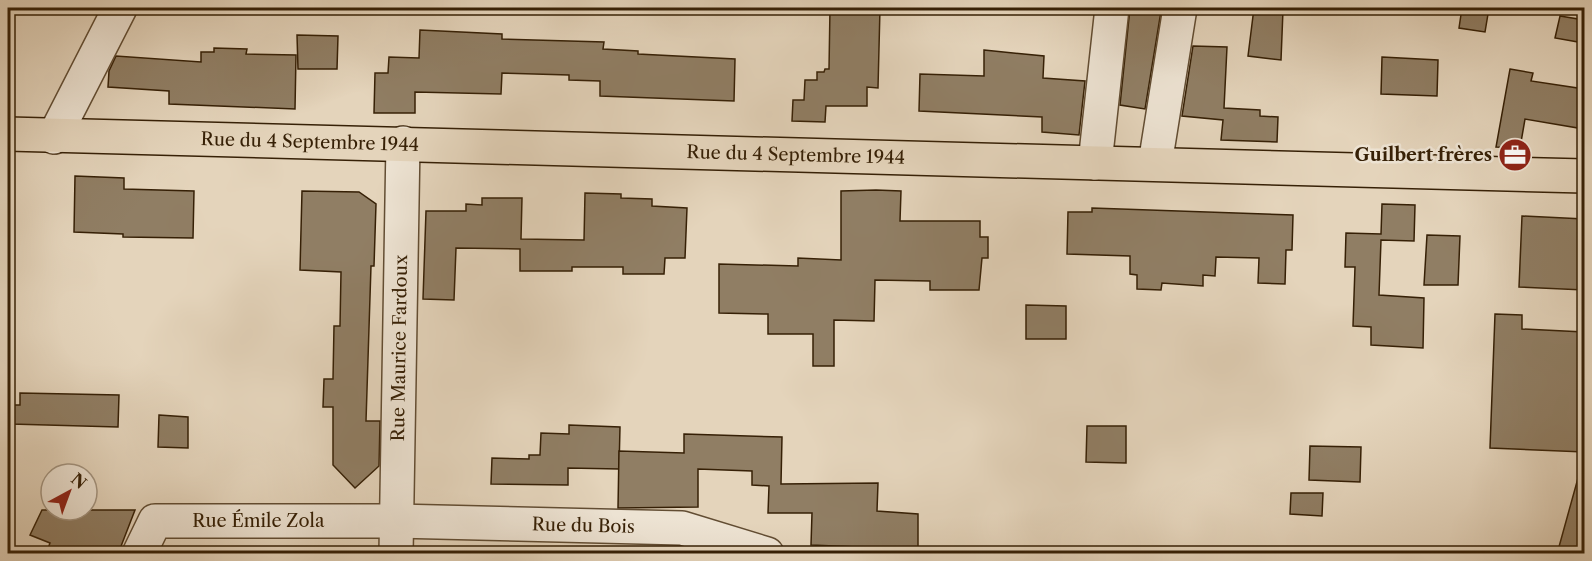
<svg xmlns="http://www.w3.org/2000/svg" width="1592" height="561" font-family="'Libre Caslon Text',serif">
	<style>
		.building { fill: #907e64; stroke: #362006; stroke-width: 1.5 }
		.lines { fill: none; stroke-linecap: round; stroke-linejoin: round }
		.minor-casing { stroke: #624d33; stroke-width: 36 }
		.major-casing { stroke: #362006; stroke-width: 36 }
		.minor { stroke: #ede3d3; stroke-width: 33 }
		.major { stroke: #e4d4bb; stroke-width: 33 }
		.labels { text-anchor: middle; dominant-baseline: central; stroke-width: 5; stroke-linejoin: round; paint-order: stroke }
		.street-label { font-size: 18px; fill: #362006; stroke: #ede3d3 }
		.poi-label { font-size: 18px; font-weight: bold; fill: #362006; stroke: #ede3d3; text-anchor: end }
	</style>
	<rect width="100%" height="100%" fill="#e4d4bb"/>
	<filter id="stains"><feTurbulence type="fractalNoise" baseFrequency=".00333" numOctaves="4"/><feColorMatrix values="0 0 0 0 .2 0 0 0 0 .09 0 0 0 0 .02 0 0 0 .5 -.17"/></filter>
	<radialGradient id="worn" r=".72"><stop offset=".6" stop-color="#630" stop-opacity="0"/><stop offset="1" stop-color="#630" stop-opacity=".3"/></radialGradient>
	<g class="building">
		<path d="M830 8H880L878 88 867 87V106H826L825 122 792 121 793 100H804L805 80H817V72H824L825 69H829Z"/>
		<path d="M1130 8 1161 11 1145 109 1120 105Z"/>
		<path d="M1254 8 1283 10 1281 60 1248 56Z"/>
		<path d="M1462 8H1489L1485 32 1459 28Z"/>
		<path d="M1560 16 1584 20V43L1555 38Z"/>
		<path d="M420 30 502 34V39L604 42 603 49 638 51V54L735 59 734 101 600 96V81L569 80V75L502 73 501 94 415 92V113H374L375 73H388L389 57 419 58Z"/>
		<path d="M297 35 338 36 337 69H298Z"/>
		<path d="M1193 46 1227 47 1224 108 1260 110V116L1278 117 1277 142 1221 140 1223 120 1182 116Z"/>
		<path d="M214 48 247 49 246 54 296 55 295 109 169 104V91L108 87 109 71 116 56 201 62V52H214Z"/>
		<path d="M984 50 1044 56 1043 78 1085 81 1079 135 1042 132V117L919 111 920 74 984 76Z"/>
		<path d="M1382 57 1438 60 1437 96 1381 94Z"/>
		<path d="M1510 69 1533 73 1531 81 1584 89V129L1525 119 1520 148 1496 147Z"/>
		<path d="M75 176 124 178V189L194 191 193 238 123 237V234L74 232Z"/>
		<path d="M876 190 901 191 900 221H980V237H988V258H982L979 290H930V281L875 280 874 321 834 320V366H813V334H768V314L719 313V264L798 266V258L841 260V191Z"/>
		<path d="M302 191 359 192 376 204 374 266H371L366 421H380L379 466 355 488 333 465V407H323L324 379H333L334 326H340L341 272 300 270Z"/>
		<path d="M585 193 621 194V198L652 199V206L687 208 685 258H665L664 274H623V267H572V271H520V249L456 248 454 300 423 299 426 211H466V204L482 205V198H522L521 239 584 240Z"/>
		<path d="M1382 204 1415 205 1414 241 1381 240 1379 295 1424 298 1423 348 1371 345V327L1353 326 1355 267H1345L1346 233 1381 234Z"/>
		<path d="M1092 208 1293 215 1292 250H1286L1285 284 1258 283 1259 258 1216 257 1215 276 1203 275V286L1162 283 1161 290 1137 289V275L1130 274V256L1067 254 1068 212H1092Z"/>
		<path d="M1522 216 1584 219V290L1519 287Z"/>
		<path d="M1427 235 1460 236 1458 285H1424Z"/>
		<path d="M1026 305 1066 306V339H1026Z"/>
		<path d="M1495 314 1522 315V329L1584 332V452L1490 448Z"/>
		<path d="M20 393 119 395 118 427 11 424V405H20Z"/>
		<path d="M159 415 188 417V448L158 447Z"/>
		<path d="M569 425 620 427 619 469 568 468V485L491 484 492 458 529 459V455H540L541 433 569 434Z"/>
		<path d="M1087 426H1126V463L1086 462Z"/>
		<path d="M684 434 782 437 781 484 878 483 877 511 918 514V554H881V548L811 545 812 513H768L769 486 752 485V471L698 469V507L618 508 619 451 684 453Z"/>
		<path d="M1310 446 1361 447 1360 482 1309 480Z"/>
		<path d="M1578 478 1584 479V554H1557Z"/>
		<path d="M1291 493H1323L1322 516 1290 514Z"/>
		<path d="M42 510H135L118 554H46L50 543 30 535Z"/>
	</g>
	<g class="lines">
		<defs>
			<g id="minor">
				<path d="M54 137 120 8"/>
				<path d="M1095 163 1112 8"/>
				<path d="M1155 164 1180 8"/>
				<path id="s1" d="M139 554 155 521H396L682 528 767 554"/>
				<path id="s2" d="M396 554 403 143"/>
			</g>
			<g id="major">
				<path id="s3" d="M8 134 1584 176"/>
			</g>
		</defs>
		<use href="#minor" class="minor-casing"/>
		<use href="#major" class="major-casing"/>
		<use href="#minor" class="minor"/>
		<use href="#major" class="major"/>
	</g>
	<defs>
		<symbol id="office-disc" viewBox="-11 -11 22 22"><circle r="9.5" fill="#8f2418" stroke="#ede3d3"/><path d="M-6-3h4V-5.5h4V-3h4V5H-6ZM-1-4.5V-3h2v-1.5ZM-6 0V1H6V0Z" fill="#fff"/></symbol>
	</defs>
	<g fill-rule="evenodd">
		<use href="#office-disc" x="1496" y="136" width="38" height="38"/>
	</g>
	<g class="labels">
		<g class="street-label">
			<text stroke="none"><textPath href="#s3" startOffset="302">Rue du 4 Septembre 1944</textPath></text>
			<text stroke="none"><textPath href="#s3" startOffset="788">Rue du 4 Septembre 1944</textPath></text>
			<text stroke="none"><textPath href="#s2" startOffset="206">Rue Maurice Fardoux</textPath></text>
			<text stroke="none"><textPath href="#s1" startOffset="140">Rue Émile Zola</textPath></text>
			<text stroke="none"><textPath href="#s1" startOffset="465">Rue du Bois</textPath></text>
		</g>
		<g class="poi-label">
			<text x="1492" y="155">Guilbert frères</text>
		</g>
	</g>
	<rect width="1592" height="561" fill="none" stroke="#e4d4bb" stroke-width="30"/>
	<rect x="9" y="9" width="1574" height="543" fill="none" stroke="#362006" stroke-width="3"/>
	<rect x="15" y="15" width="1562" height="531" fill="none" stroke="#362006" stroke-width="1.5"/>
	<g transform="translate(69 492) rotate(41)"><circle r="28" fill="#ede3d3" stroke="#a49581" stroke-width="1.5"/>
	<path d="M0-4.5L10 22L0 15L-10 22Z" fill="#8f2418"/>
	<text y="-9" font-size="16" font-weight="bold" text-anchor="middle" fill="#362006">N</text>
	</g>
	<rect width="100%" height="100%" filter="url(#stains)"/>
	<rect width="100%" height="100%" fill="url(#worn)"/>
</svg>
